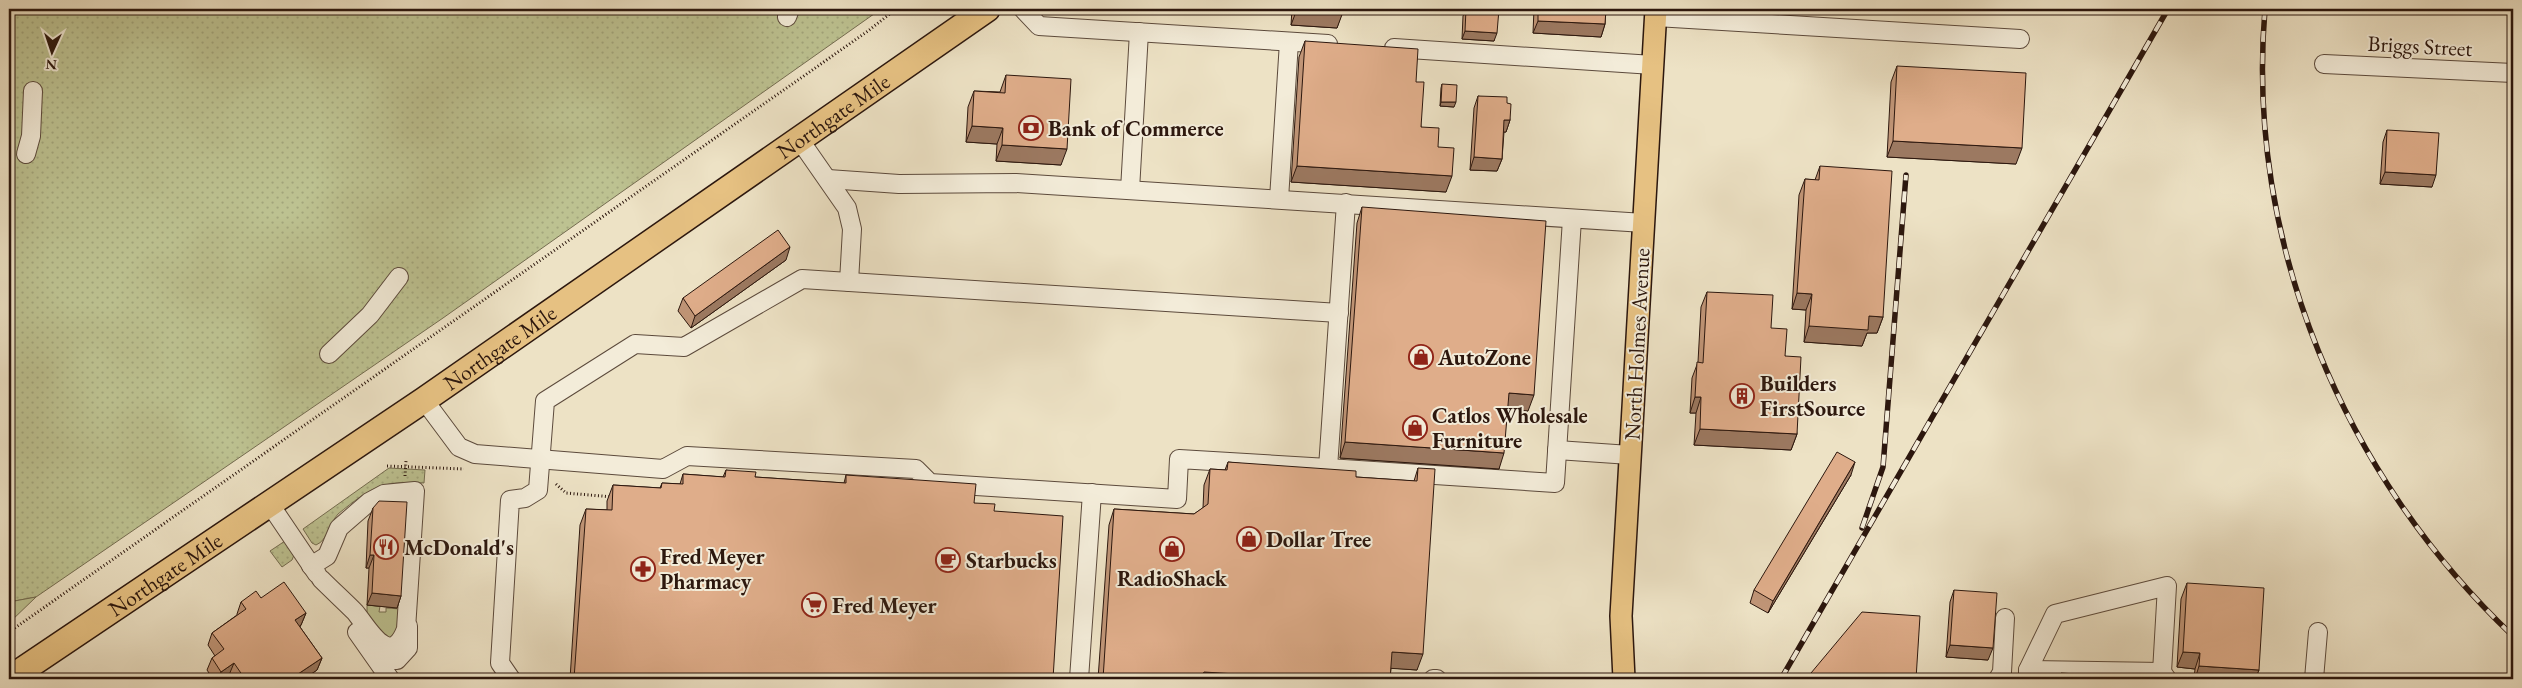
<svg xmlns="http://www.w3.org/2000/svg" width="2522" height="688" font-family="'EB Garamond',serif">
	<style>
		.grass { fill: url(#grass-dots); stroke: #746c50 }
		.park { fill: url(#park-tufts); stroke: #746c50 }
		.garden { fill: #bdc291; stroke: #746c50 }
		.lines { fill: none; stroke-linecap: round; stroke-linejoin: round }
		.minor-casing { stroke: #5c4a3c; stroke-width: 20 }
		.major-casing { stroke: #2c170e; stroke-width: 24 }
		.highway-casing { stroke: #2c170e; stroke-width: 28 }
		.path { stroke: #2c170e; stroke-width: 3; stroke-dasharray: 1 2.5; stroke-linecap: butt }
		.minor { stroke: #f3ecd9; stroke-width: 18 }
		.major { stroke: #e6c182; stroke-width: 21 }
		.highway { stroke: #e6c182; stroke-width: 25 }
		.rail-casing { stroke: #2c170e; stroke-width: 5.5 }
		.rail { stroke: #f3ecd9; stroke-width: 4; stroke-dasharray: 11; stroke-linecap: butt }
		.wall { fill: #c09577; stroke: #2c170e }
		.shaded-wall { fill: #9c7961; stroke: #2c170e }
		.building { fill: #dfad8a; stroke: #2c170e }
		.labels { text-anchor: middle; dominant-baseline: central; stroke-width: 4; stroke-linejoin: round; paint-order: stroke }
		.street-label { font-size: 22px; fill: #2c170e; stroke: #f3ecd9 }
		.poi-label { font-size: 22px; font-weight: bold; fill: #2c170e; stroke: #f3ecd9; text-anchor: start }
	</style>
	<defs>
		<pattern id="grass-dots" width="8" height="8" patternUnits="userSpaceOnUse" patternTransform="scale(1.25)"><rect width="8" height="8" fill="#bdc291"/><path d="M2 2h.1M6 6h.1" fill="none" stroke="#a3a67c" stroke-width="1.8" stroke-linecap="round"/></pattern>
		<pattern id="park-tufts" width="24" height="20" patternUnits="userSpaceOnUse" patternTransform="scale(1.25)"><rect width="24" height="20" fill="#bdc291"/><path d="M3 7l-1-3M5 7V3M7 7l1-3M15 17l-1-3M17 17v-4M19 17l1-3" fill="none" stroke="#a3a67c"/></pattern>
	</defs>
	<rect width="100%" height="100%" fill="#ede2c5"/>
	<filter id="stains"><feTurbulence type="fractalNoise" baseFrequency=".004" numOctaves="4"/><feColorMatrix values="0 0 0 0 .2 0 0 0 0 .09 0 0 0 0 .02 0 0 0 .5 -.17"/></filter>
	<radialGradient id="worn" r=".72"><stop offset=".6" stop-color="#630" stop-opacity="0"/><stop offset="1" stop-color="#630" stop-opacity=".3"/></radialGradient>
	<g class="grass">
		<path d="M9 9H881L443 318 36 597 9 602Z"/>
		<path d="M389 468 425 470 424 483C382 480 370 488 338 514 329 524 328 540 316 545L312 543 303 529Z"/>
		<path d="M285 541 294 555 292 560 282 567 270 551Z"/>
	</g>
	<path class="park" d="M36 597 9 623V602Z"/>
	<path class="garden" d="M367 605 380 606 379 612H386V608L401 609 398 634 389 639 367 617Z"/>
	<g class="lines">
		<defs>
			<g id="minor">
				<path d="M1023 9 1039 26 1328 44"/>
				<path d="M787 17 790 9"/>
				<path d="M1656 17 2020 39"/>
				<path d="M1394 48 1653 65"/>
				<path d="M2324 64 2513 73"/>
				<path d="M799 139 847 208 852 229 849 282"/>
				<path d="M26 154 31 136 33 91"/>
				<path d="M828 179 899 184 1016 183 1644 223"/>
				<path d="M1130 190 1139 32"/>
				<path d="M1279 199 1289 42"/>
				<path d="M329 354 370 315 399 277"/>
				<path d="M424 400 459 447 475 454 663 469 687 456 916 469 930 483 1177 499 1179 459 1328 468 1346 203"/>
				<path d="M1557 450 1630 455"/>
				<path d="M1328 468 1555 483 1572 219"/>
				<path d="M269 503 317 574"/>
				<path d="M311 566 327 556 339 528 369 502 384 494 415 491 406 629C390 671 367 626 355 612 344 601 332 590 321 579"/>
				<path d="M357 632 390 679"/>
				<path d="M372 652 383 660H397L408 648V626"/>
				<path d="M2028 670 2055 614 2167 586 2162 672"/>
				<path d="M511 679 500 663 510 500 525 498 538 490 545 401 635 344 684 347 802 279 1339 313"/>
				<path d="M1079 679 1092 493"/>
				<path d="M1433 679H1437"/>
				<path d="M1998 679 2002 672 2005 618"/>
				<path d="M2028 679V670L2162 672 2167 679"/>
				<path d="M2314 679 2318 632"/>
			</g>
			<path id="major" d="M1624 679 1621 616 1656 9"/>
			<g id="highway">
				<path id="s1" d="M9 679 424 400 987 9"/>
			</g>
		</defs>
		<use href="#minor" class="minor-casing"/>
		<use href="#major" class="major-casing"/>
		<use href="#highway" class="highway-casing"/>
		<g class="path">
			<path d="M387 466 464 469"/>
			<path d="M405 476 406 461"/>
			<path d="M556 484 566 493 613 497"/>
			<path d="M9 632 868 31 896 9"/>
		</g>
		<use href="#minor" class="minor"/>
		<use href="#major" class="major"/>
		<use href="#highway" class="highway"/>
		<defs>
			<g id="rail">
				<path d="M2265 9C2245 243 2344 476 2513 636"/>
				<path d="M1862 528 1883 467 1906 175"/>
				<path d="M1781 679 2168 9"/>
			</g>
		</defs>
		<use href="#rail" class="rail-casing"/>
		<use href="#rail" class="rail"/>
	</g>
	<g class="wall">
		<path d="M1292 9H1343L1337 28 1291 25Z"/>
		<path d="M1466 9H1499L1494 41 1462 39 1463 16Z"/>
		<path d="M1534 9H1606L1605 24 1601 37 1533 33Z"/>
		<path d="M1305 41 1416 82 1421 127 1438 147 1446 192 1291 182 1299 57Z"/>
		<path d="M1897 66 2016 164 1887 157 1891 82Z"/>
		<path d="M1006 75 1061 165 996 161 997 144 966 142 968 107 974 91 1000 92Z"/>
		<path d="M1442 84 1454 107 1440 106 1441 88Z"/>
		<path d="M1478 96 1507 103 1510 120 1506 132H1504L1502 159 1497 171 1470 170 1474 108Z"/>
		<path d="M2387 130 2432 187 2380 184 2383 142Z"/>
		<path d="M1820 166 1883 317 1877 333H1867L1862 346 1804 342 1806 310 1792 309 1799 195 1805 179 1815 180Z"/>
		<path d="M1362 207 1528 411 1508 410 1499 469 1340 458 1357 223Z"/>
		<path d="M786 260 691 328 678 311 683 298Z"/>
		<path d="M1707 292 1771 328 1785 356 1797 434 1791 450 1694 445 1696 413H1690L1692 378 1698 362 1701 307Z"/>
		<path d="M1228 462 1356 477 1414 481 1418 468 1417 670 1391 668 1390 679H1098L1109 525 1114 509 1194 514 1203 508 1204 485 1210 469 1225 470Z"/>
		<path d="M726 470 755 477 844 483 846 475 974 503 994 511 1053 679H570L580 525 586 509 607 510V501L613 485 660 488 662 483 680 484 683 474 723 477Z"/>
		<path d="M1851 475 1768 613 1750 603 1754 590Z"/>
		<path d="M373 508 401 596 397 608 367 605 369 568H366L368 521Z"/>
		<path d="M2187 583 2259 670 2255 679H2194L2195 669 2177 667 2181 599Z"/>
		<path d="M1954 590 1988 660 1946 657 1950 602Z"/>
		<path d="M261 598 306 613 301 625 300 627 322 658 317 670 304 679H232L229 675 223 679H213L207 670 212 658 215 656 208 645 212 633 237 615V614L241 602Z"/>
	</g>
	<g class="shaded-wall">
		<path d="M1297 9 1343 12 1337 28 1291 25Z"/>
		<path d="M1538 21 1605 24 1601 37 1533 33Z"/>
		<path d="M1465 31 1497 33 1494 41 1462 39Z"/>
		<path d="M1441 102H1456L1454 107 1440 106Z"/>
		<path d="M1504 120H1510L1506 132H1500Z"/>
		<path d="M972 126 1003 128 997 144 966 142Z"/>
		<path d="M1893 141 2022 148 2016 164 1887 157Z"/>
		<path d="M1002 145 1067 149 1061 165 996 161Z"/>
		<path d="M1474 157 1502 159 1497 171 1470 170Z"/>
		<path d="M1297 166 1452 176 1446 192 1291 182Z"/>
		<path d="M2385 172 2436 175 2432 187 2380 184Z"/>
		<path d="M790 247 786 260 691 328 695 316Z"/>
		<path d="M1797 293 1812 294 1806 310 1792 309Z"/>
		<path d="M1869 316 1883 317 1877 333H1867L1862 346 1804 342 1809 326Z"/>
		<path d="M1509 393 1534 395 1528 411 1503 409Z"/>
		<path d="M1695 397H1701L1696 413H1690Z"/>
		<path d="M1700 429 1797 434 1791 450 1694 445Z"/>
		<path d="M1345 442 1504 453 1499 469 1340 458Z"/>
		<path d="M1855 462 1851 475 1768 613 1773 601Z"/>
		<path d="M370 555H374L369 568H366Z"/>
		<path d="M372 593 401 596 397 608 367 605Z"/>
		<path d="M306 613 301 625 291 633 295 620Z"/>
		<path d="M1950 645 1993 648 1988 660 1946 657Z"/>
		<path d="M1392 652 1423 654 1417 670 1386 668Z"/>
		<path d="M2183 652 2200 653 2195 669 2177 667Z"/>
		<path d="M322 658 317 670 304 679H296L298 674Z"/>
		<path d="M234 663 229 675 223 679H218L221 672Z"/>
		<path d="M2199 666 2259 670 2255 679H2195Z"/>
		<path d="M1204 672 1252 675 1250 679H1199Z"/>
	</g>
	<g class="building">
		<path d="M1297 9H1343V12Z"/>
		<path d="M1466 9H1499L1497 33 1465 31Z"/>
		<path d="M1538 9H1606L1605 24 1538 21Z"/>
		<path d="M1305 41 1418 49 1416 82H1424L1421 127 1439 128 1438 147 1454 148 1452 176 1297 166Z"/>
		<path d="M1897 66 2026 73 2022 148 1893 141Z"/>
		<path d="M1006 75 1071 79 1067 149 1002 145 1003 128 972 126 974 91 1005 93Z"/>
		<path d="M1442 84 1457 85 1456 102H1441Z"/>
		<path d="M1478 96 1507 97V103L1511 104 1510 120H1504L1502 159 1474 157Z"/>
		<path d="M2387 130 2439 133 2436 175 2385 172Z"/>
		<path d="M1820 166 1892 171 1883 317 1869 316 1868 330 1809 326 1812 294 1797 293 1805 179 1819 180Z"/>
		<path d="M1362 207 1546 221 1534 395 1509 393 1504 453 1345 442Z"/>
		<path d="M778 230 790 247 695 316 683 298Z"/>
		<path d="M1707 292 1773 295 1771 328 1787 329 1785 356 1801 357 1797 434 1700 429 1701 397H1695L1697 362 1703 363Z"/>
		<path d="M1837 452 1855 462 1773 601 1754 590Z"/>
		<path d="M1228 462 1356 471V477L1417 481 1418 468 1435 469 1423 654 1392 652 1390 679H1251L1252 675 1204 672 1199 679H1103L1114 509 1194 514 1208 504 1210 469 1227 470Z"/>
		<path d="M726 470 756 472 755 477 846 483V475L976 484 974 503 995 504 994 511 1063 516 1053 679H574L586 509 612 510 613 485 661 488 662 483 683 484V474L725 477Z"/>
		<path d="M379 501 407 502 401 596 372 593 374 555H370L373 508Z"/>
		<path d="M284 582 306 613 295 620 322 658 298 674 301 679H252L251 678 249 679H245L234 663 221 672 212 658 224 649 212 633 246 609 241 602 256 591 261 598Z"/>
		<path d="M2187 583 2264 588 2259 670 2199 666 2200 653 2183 652Z"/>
		<path d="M1954 590 1997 593 1993 648 1950 645Z"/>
		<path d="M1862 612 1920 616 1916 679H1806Z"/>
		<path d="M2061 673 2153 679H2060Z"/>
	</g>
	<defs>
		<symbol id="bank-ring" viewBox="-11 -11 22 22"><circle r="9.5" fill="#f3ecd9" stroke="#8f2418" stroke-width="1.5"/><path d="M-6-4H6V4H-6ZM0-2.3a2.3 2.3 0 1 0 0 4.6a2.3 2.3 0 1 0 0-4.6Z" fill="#8f2418"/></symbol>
		<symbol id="shop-ring" viewBox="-11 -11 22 22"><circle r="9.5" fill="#f3ecd9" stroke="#8f2418" stroke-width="1.5"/><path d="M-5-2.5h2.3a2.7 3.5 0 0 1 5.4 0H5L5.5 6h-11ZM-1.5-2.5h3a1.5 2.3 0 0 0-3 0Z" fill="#8f2418"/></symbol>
		<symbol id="building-ring" viewBox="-11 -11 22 22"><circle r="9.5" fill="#f3ecd9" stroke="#8f2418" stroke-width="1.5"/><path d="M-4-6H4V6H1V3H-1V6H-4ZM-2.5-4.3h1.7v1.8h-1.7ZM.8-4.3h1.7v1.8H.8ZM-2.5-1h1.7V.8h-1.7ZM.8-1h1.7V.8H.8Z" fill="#8f2418"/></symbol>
		<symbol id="restaurant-ring" viewBox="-11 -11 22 22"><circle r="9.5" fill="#f3ecd9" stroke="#8f2418" stroke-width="1.5"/><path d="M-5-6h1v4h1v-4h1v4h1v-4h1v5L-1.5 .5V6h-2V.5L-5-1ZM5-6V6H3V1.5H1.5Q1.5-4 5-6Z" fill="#8f2418"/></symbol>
		<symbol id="cafe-ring" viewBox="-11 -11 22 22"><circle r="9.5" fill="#f3ecd9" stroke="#8f2418" stroke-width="1.5"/><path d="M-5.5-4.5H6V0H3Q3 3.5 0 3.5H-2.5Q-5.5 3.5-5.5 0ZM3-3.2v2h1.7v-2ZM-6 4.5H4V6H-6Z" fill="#8f2418"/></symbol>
		<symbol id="pharmacy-ring" viewBox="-11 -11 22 22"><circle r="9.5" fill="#f3ecd9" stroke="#8f2418" stroke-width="1.5"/><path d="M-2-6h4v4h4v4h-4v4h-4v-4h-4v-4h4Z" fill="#8f2418"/></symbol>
		<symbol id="supermarket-ring" viewBox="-11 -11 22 22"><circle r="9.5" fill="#f3ecd9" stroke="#8f2418" stroke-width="1.5"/><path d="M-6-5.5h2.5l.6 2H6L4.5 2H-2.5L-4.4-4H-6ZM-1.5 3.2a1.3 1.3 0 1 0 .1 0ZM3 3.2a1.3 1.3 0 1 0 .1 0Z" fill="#8f2418"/></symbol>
	</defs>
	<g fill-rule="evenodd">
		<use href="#bank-ring" x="1017" y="114" width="28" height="28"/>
		<use href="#shop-ring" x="1407" y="343" width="28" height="28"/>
		<use href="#building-ring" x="1728" y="382" width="28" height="28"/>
		<use href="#shop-ring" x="1401" y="414" width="28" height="28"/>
		<use href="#shop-ring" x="1235" y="525" width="28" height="28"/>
		<use href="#restaurant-ring" x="372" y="533" width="28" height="28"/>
		<use href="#shop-ring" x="1158" y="535" width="28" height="28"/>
		<use href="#cafe-ring" x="934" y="546" width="28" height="28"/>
		<use href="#pharmacy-ring" x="629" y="555" width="28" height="28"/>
		<use href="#supermarket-ring" x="800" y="591" width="28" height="28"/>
	</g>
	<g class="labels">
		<g class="street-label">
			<text transform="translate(2420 46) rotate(3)">Briggs Street</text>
			<text stroke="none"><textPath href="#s1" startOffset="998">Northgate Mile</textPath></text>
			<text transform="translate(1637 344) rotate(-87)">North Holmes Avenue</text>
			<text stroke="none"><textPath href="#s1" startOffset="592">Northgate Mile</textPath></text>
			<text stroke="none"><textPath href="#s1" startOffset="188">Northgate Mile</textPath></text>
		</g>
		<g class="poi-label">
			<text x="1048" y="128">Bank of Commerce</text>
			<text x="1438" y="357">AutoZone</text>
			<text x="1760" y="383">Builders<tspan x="1760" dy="25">FirstSource</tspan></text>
			<text x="1432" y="415">Catlos Wholesale<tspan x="1432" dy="25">Furniture</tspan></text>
			<text x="1266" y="539">Dollar Tree</text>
			<text x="404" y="547">McDonald's</text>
			<text x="660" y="556">Fred Meyer<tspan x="660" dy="25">Pharmacy</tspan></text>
			<text x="966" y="560">Starbucks</text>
			<text x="1172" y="578" text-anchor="middle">RadioShack</text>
			<text x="832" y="605">Fred Meyer</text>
		</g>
	</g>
	<rect width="2522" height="688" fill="none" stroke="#ede2c5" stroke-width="30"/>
	<rect x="10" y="10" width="2502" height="668" fill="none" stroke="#2c170e" stroke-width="2.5"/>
	<rect x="15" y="15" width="2492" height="658" fill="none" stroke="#2c170e"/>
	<g transform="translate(52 52) rotate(183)" stroke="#f3ecd9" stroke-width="4" paint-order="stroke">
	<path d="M0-4L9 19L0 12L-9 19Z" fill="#2c170e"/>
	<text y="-8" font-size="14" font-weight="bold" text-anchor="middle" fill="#2c170e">N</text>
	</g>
	<rect width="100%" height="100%" filter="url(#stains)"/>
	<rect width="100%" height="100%" fill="url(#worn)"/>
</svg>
